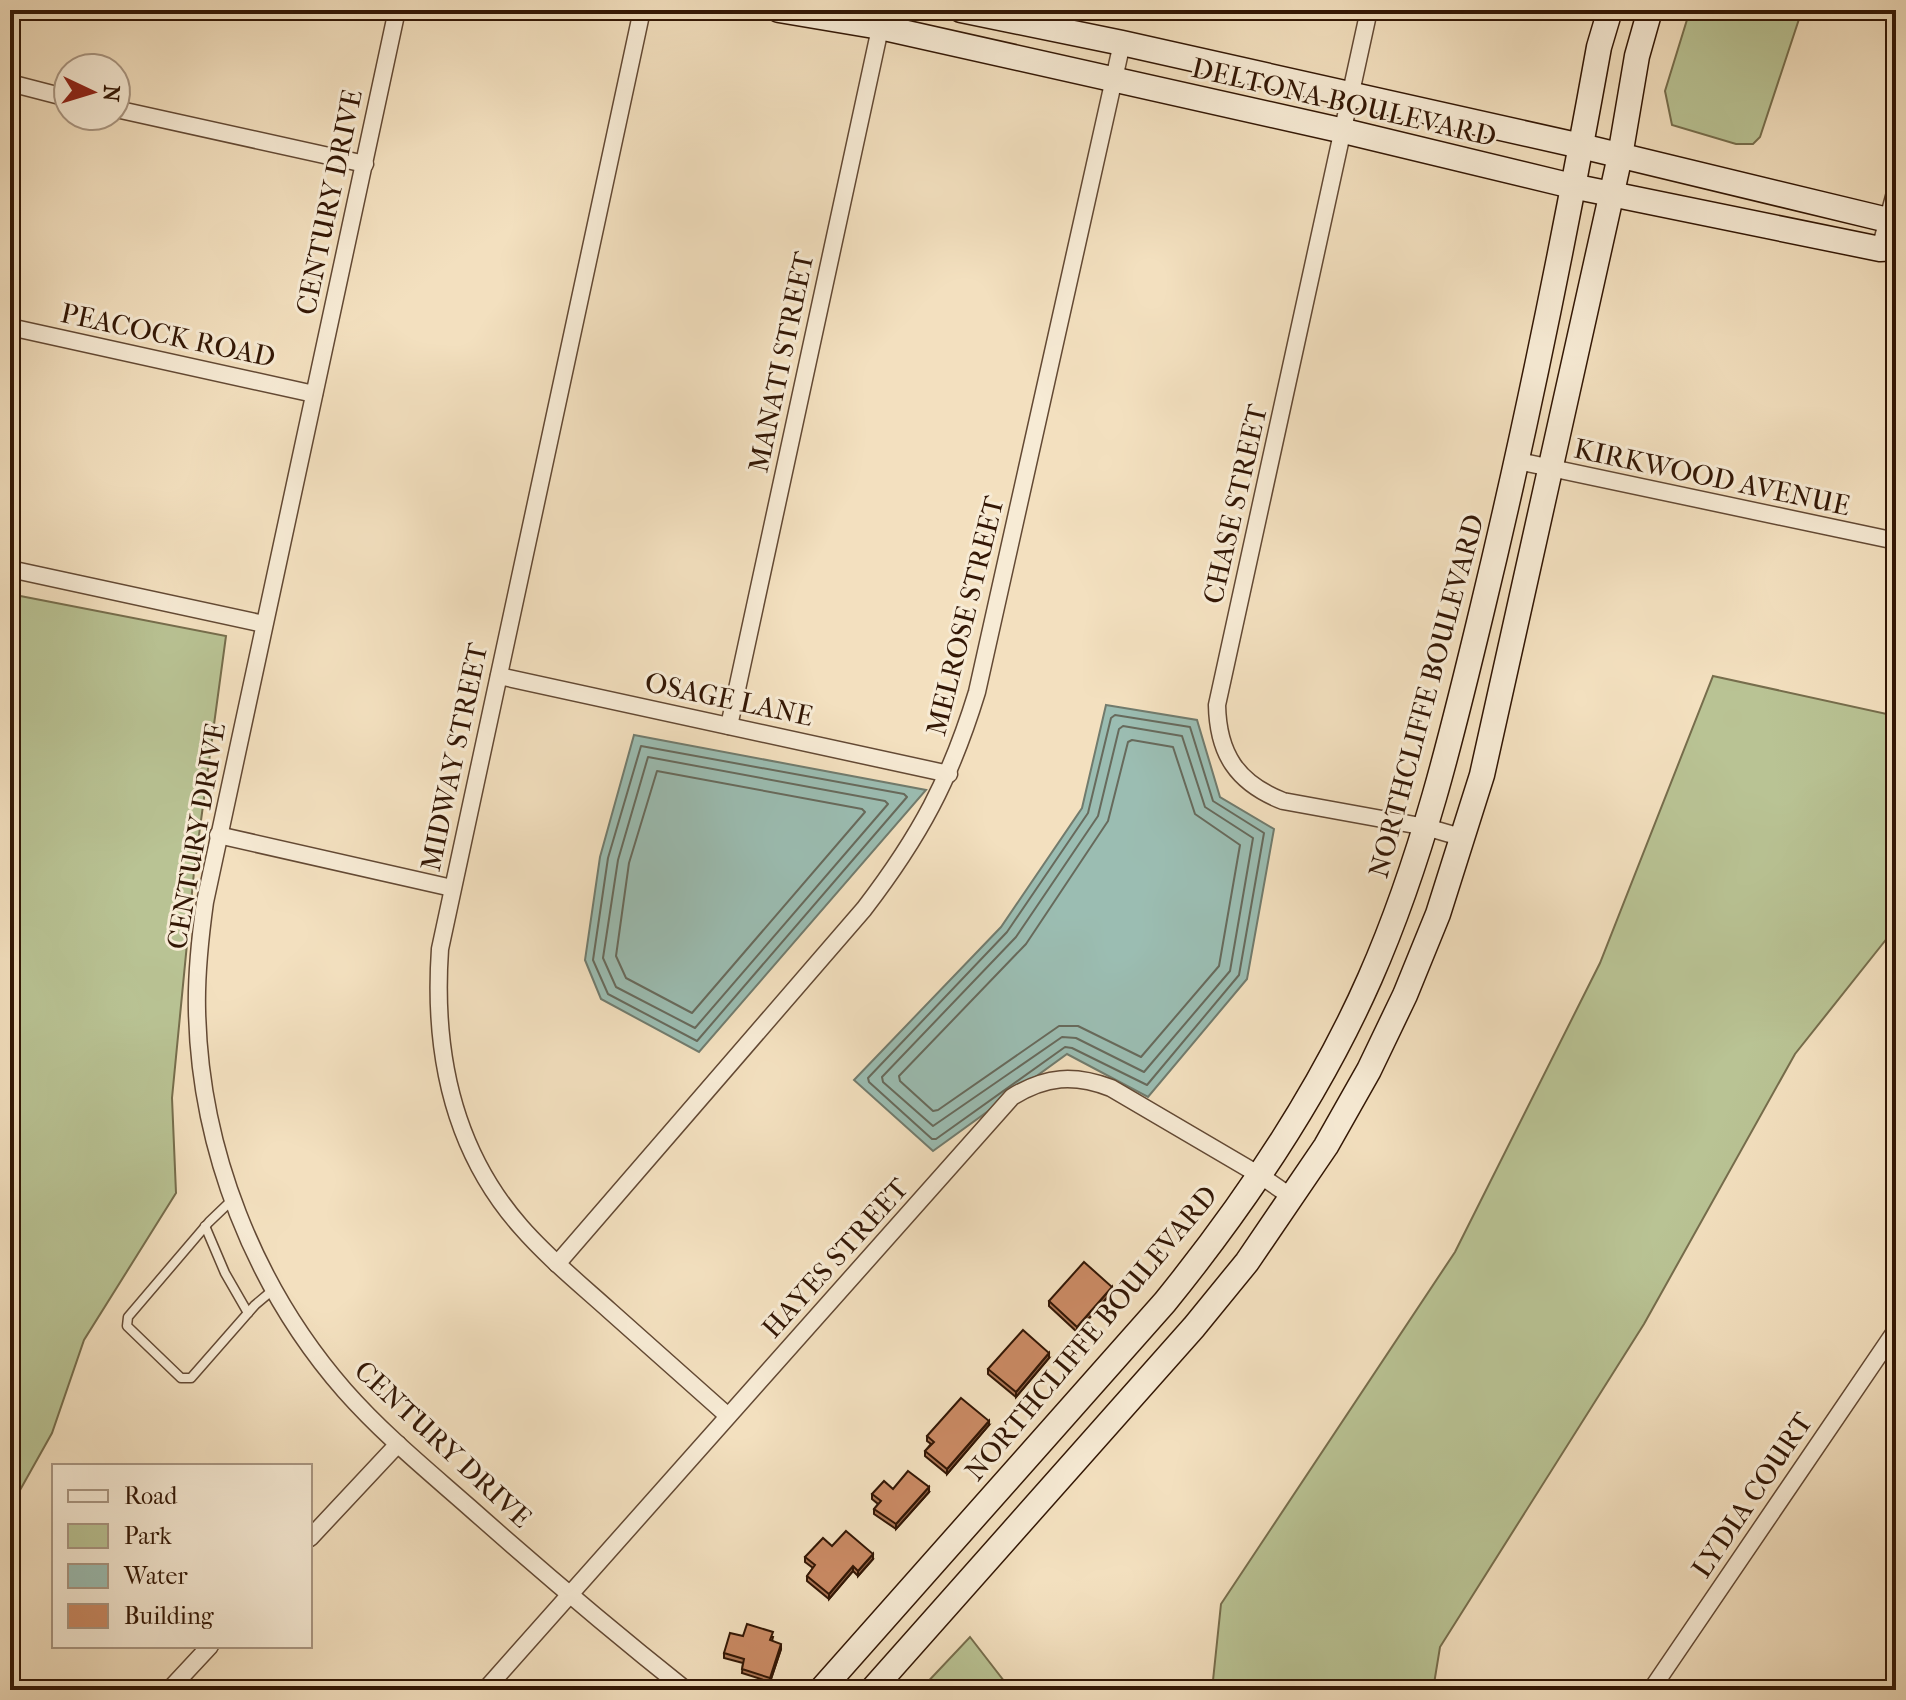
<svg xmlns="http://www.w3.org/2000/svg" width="1906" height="1700" font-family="'IM FELL French Canon',serif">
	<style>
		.green { fill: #b9c394; stroke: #766d4c; stroke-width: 2 }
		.water { fill: #9bbdb2; stroke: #717b6d; stroke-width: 2 }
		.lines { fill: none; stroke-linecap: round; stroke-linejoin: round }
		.shore { stroke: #676a5c; stroke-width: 2 }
		.lane-casing { stroke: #634934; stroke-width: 11 }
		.street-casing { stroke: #634934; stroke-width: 19 }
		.secondary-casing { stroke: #331705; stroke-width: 27 }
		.lane { stroke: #f7ebd5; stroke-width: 8 }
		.street { stroke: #f7ebd5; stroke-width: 16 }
		.secondary { stroke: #f7ebd5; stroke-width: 24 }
		.wall { fill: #ae7756; stroke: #331705; stroke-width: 2 }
		.shaded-wall { fill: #8d6146; stroke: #331705; stroke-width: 2 }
		.building { fill: #ca8a64; stroke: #331705; stroke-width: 2 }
		.labels { text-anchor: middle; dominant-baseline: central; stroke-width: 6; stroke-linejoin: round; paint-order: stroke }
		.street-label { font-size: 28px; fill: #331705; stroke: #f7ebd5 }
	</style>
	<rect width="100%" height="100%" fill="#f3e0bf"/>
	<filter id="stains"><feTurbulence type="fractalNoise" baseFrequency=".0025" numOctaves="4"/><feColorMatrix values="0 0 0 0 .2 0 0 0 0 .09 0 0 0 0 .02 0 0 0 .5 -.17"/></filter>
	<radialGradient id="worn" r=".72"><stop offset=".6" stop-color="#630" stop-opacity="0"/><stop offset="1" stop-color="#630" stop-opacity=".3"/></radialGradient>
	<g class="green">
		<path d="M1690 10H1802L1760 137 1753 144H1736L1672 125 1665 91Z"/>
		<path d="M10 594 226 636 194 872 172 1098 176 1193 84 1340 52 1433 10 1508Z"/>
		<path d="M1713 676 1896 716V927L1795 1054 1644 1324 1440 1647 1433 1690H1212L1221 1604 1455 1252 1600 963Z"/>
		<path d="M970 1637 1011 1690H920Z"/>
	</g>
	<g class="water">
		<path d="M1106 705 1197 720 1220 797 1274 829 1247 979 1148 1097 1067 1054 933 1151 854 1080 1001 927 1082 808Z"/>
		<path d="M634 735 926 790 699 1052 601 999 585 960 600 857Z"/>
	</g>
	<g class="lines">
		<g class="shore">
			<path d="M1115 715 1190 727 1213 801 1264 833 1239 975 1147 1085 1072 1048 1065 1047 936 1139H932L869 1082 868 1078 1007 932 1088 813 1111 718Z"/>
			<path d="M1123 726 1182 736 1205 807 1253 838 1230 971 1144 1072 1076 1038 1062 1037 933 1126 883 1082 882 1077 1016 937 1098 816 1119 729Z"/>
			<path d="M1132 740 1173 747 1195 814 1240 845 1219 966 1141 1057 1078 1026H1059L938 1110 933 1111 900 1081 899 1076 1026 944 1108 821 1128 742Z"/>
			<path d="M641 746 904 794 907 797 697 1041 608 994 593 960 608 858Z"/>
			<path d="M648 757 885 801 888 804 695 1028 616 987 603 958 618 860Z"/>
			<path d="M657 771 862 809 865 812 692 1013 626 978 616 956 629 863Z"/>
		</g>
		<defs>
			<g id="lane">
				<path d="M232 1200 209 1222 128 1317 127 1326 181 1378H191L255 1305 274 1289"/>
				<path d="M205 1226 225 1273 248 1313"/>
			</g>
			<g id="street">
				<path d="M397 10 205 902C200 938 196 974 197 1011 200 1149 254 1287 345 1391 383 1434 427 1470 469 1507 540 1570 612 1631 686 1690"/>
				<path d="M642 10 440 949C433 1050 452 1149 521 1227 548 1258 580 1284 610 1311 649 1346 689 1381 728 1416"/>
				<path d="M1369 10 1217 705C1218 754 1237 783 1283 801L1426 827 1464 838"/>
				<path d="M10 83 68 98"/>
				<path d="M116 109 365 164"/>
				<path d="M1880 249 1896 189"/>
				<path d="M10 327 314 394"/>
				<path d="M1518 461 1896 541"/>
				<path d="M10 569 264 624"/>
				<path d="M499 676 949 774"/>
				<path d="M729 726 884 10"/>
				<path d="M218 835 452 888"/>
				<path d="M557 1264 864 909C920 836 950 780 977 692L1122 43"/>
				<path d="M310 1538 398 1444"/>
				<path d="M169 1690 210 1646"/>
				<path d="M485 1690 1012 1097C1046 1076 1074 1074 1111 1088L1261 1176 1293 1198"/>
				<path d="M1651 1690 1896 1330"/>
			</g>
			<g id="secondary">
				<path d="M779 10 880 27 1344 131 1572 186 1880 249 1896 248"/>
				<path d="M961 10 1122 43 1581 146 1896 222"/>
				<path d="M821 1690 1165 1302C1246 1202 1318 1096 1370 978 1422 860 1452 735 1482 610 1527 424 1565 236 1599 47L1610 10"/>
				<path d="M872 1690 1194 1327 1247 1262 1326 1146 1369 1070 1405 995 1438 914 1482 775 1620 156 1637 56 1650 10"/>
			</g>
		</defs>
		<use href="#lane" class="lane-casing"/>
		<use href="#street" class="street-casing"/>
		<use href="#secondary" class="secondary-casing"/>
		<use href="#lane" class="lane"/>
		<use href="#street" class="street"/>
		<use href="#secondary" class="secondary"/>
	</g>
	<g class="wall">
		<path d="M1112 1292 1077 1332 1049 1306V1301Z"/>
		<path d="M1049 1358 1016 1397 988 1374V1369Z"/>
		<path d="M989 1425 947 1474 925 1456V1451L931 1444 927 1441V1436Z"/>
		<path d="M893 1489 929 1492 896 1529 874 1514V1509L878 1504 872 1499V1494Z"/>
		<path d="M832 1546 873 1559 858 1576 853 1571 829 1599 807 1581V1576L813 1568 805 1562V1557Z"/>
		<path d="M743 1636 773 1637 772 1641 781 1649 770 1682 742 1673 743 1663 724 1658V1653Z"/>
	</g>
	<g class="shaded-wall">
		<path d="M1112 1287V1292L1077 1332V1327Z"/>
		<path d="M1049 1353V1358L1016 1397V1392Z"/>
		<path d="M989 1421V1425L947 1474V1469Z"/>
		<path d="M929 1487V1492L896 1529V1524Z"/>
		<path d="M873 1554V1559L858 1576V1571Z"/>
		<path d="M853 1566V1571L829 1599V1594Z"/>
		<path d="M781 1644V1649L770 1682V1678Z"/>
	</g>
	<g class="building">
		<path d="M1084 1262 1112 1287 1077 1327 1049 1301Z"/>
		<path d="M1023 1330 1049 1353 1016 1392 988 1369Z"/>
		<path d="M961 1398 989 1421 947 1469 925 1451 934 1442 927 1436Z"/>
		<path d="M908 1471 929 1487 896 1524 874 1509 881 1501 872 1494 884 1481 893 1489Z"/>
		<path d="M846 1531 873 1554 858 1571 853 1566 829 1594 807 1576 815 1565 805 1557 823 1538 832 1546Z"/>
		<path d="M747 1624 773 1632 770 1640 781 1644 770 1678 742 1669 744 1659 724 1653 730 1633 743 1636Z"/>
	</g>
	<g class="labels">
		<g class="street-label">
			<text transform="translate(1344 102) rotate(13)">DELTONA BOULEVARD</text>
			<text transform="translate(329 202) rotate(-78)">CENTURY DRIVE</text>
			<text transform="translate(168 335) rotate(12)">PEACOCK ROAD</text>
			<text transform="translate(781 362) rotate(-78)">MANATI STREET</text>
			<text transform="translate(1712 477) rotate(12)">KIRKWOOD AVENUE</text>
			<text transform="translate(1235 504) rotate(-77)">CHASE STREET</text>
			<text transform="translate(965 616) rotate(-76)">MELROSE STREET</text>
			<text transform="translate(1426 696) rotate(-75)">NORTHCLIFFE BOULEVARD</text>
			<text transform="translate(729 699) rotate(12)">OSAGE LANE</text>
			<text transform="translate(454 757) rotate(-78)">MIDWAY STREET</text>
			<text transform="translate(196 836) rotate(-80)">CENTURY DRIVE</text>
			<text transform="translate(835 1258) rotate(-48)">HAYES STREET</text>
			<text transform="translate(1091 1333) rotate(-50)">NORTHCLIFFE BOULEVARD</text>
			<text transform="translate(443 1444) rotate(43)">CENTURY DRIVE</text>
			<text transform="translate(1752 1495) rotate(-56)">LYDIA COURT</text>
		</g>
	</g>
	<rect width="1906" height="1700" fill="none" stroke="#f3e0bf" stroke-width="40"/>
	<rect x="12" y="12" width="1882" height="1676" fill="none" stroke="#331705" stroke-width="4"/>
	<rect x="20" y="20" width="1866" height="1660" fill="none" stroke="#331705" stroke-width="2"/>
	<rect x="52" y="1464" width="260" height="184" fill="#f7ebd5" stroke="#a99682" stroke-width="2"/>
	<rect x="68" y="1490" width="40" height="12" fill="#f7ebd5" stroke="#a99682" stroke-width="2"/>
	<text x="124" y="1504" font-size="24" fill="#331705">Road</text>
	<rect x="68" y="1524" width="40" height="24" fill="#b9c394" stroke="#a99682" stroke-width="2"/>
	<text x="124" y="1544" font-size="24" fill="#331705">Park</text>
	<rect x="68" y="1564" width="40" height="24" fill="#9bbdb2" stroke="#a99682" stroke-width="2"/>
	<text x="124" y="1584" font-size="24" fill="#331705">Water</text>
	<rect x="68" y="1604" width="40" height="24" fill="#ca8a64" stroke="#a99682" stroke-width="2"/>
	<text x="124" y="1624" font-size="24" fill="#331705">Building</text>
	<g transform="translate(92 92) rotate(94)"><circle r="38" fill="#f7ebd5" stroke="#a99682" stroke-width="2"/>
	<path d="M0-6L14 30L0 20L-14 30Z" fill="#8f2418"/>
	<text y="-12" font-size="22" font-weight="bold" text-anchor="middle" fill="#331705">N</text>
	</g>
	<rect width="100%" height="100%" filter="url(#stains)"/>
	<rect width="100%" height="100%" fill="url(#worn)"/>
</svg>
